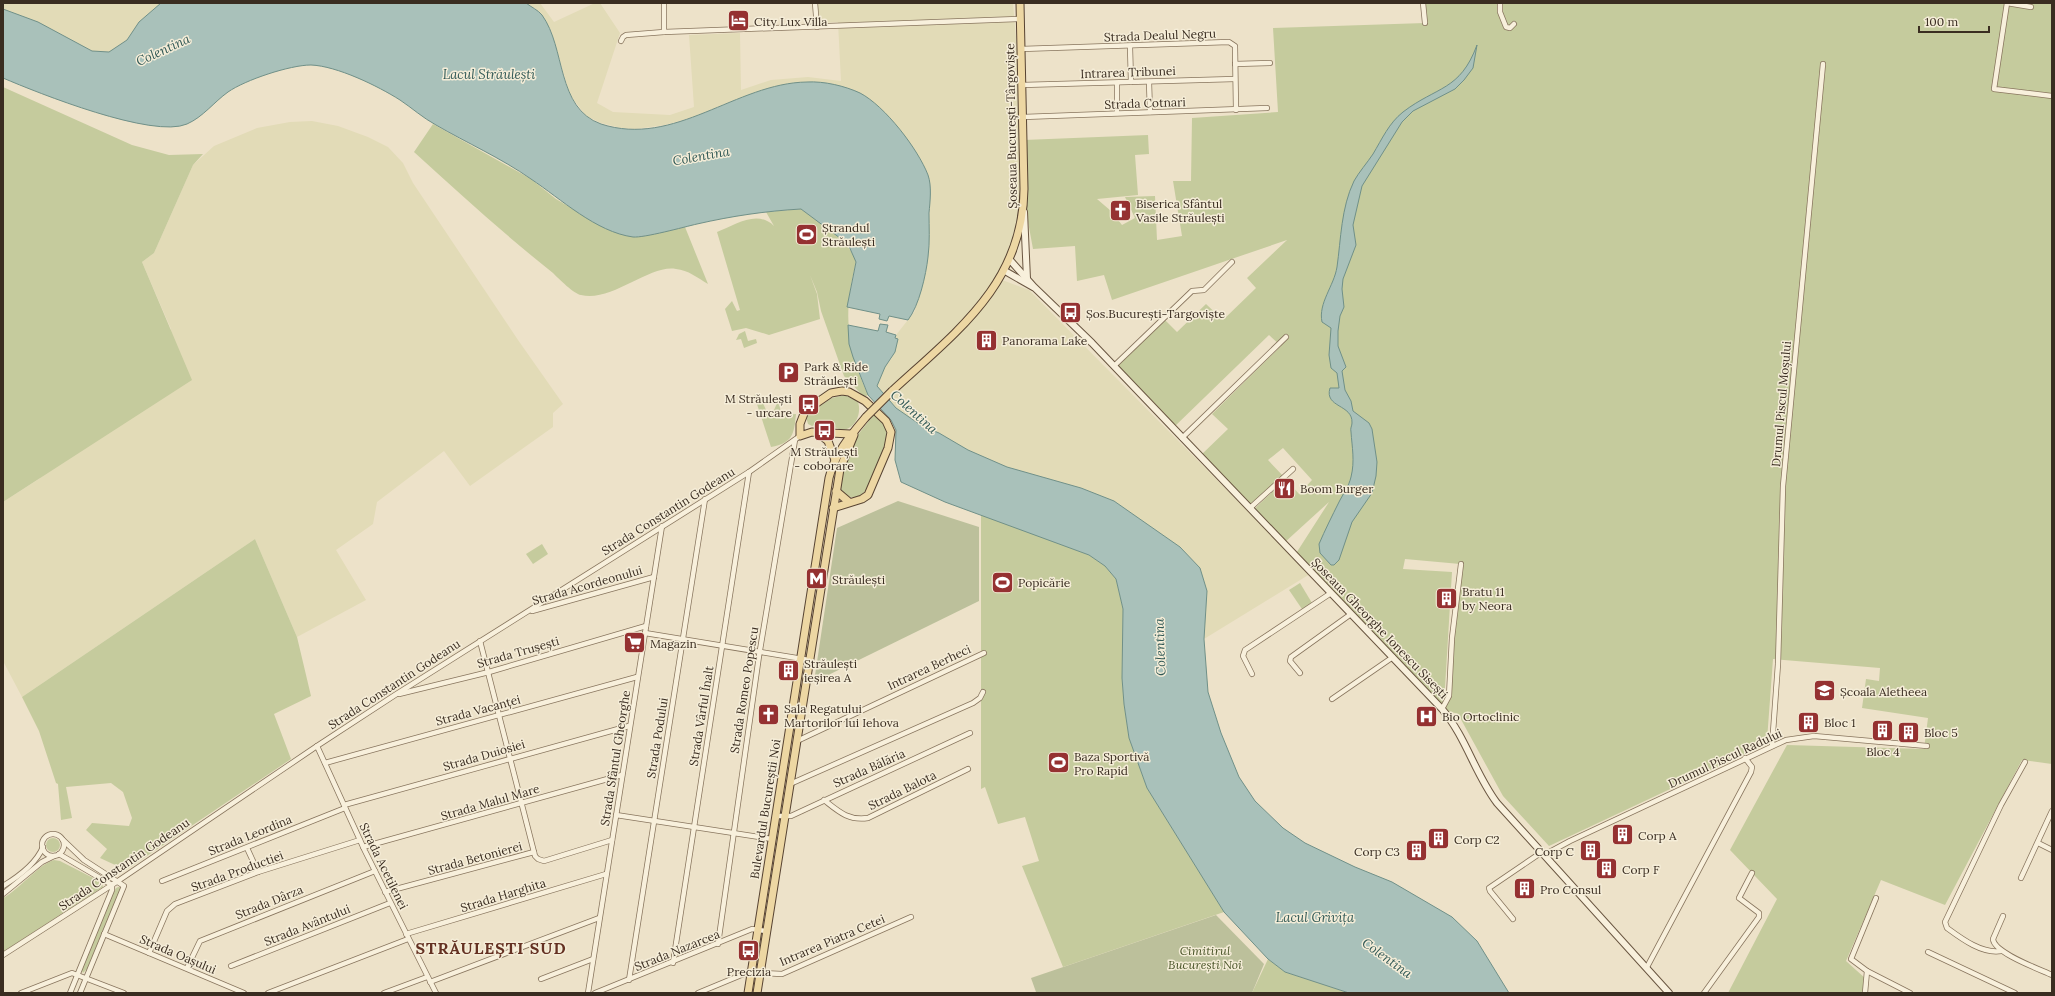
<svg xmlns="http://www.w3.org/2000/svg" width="2055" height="996" font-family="Lora,serif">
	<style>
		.farmland { fill: #e2dbb7 }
		.green { fill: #c5cb9d }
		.cemetery { fill: #bcc09b }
		.water { fill: #a9c1ba; stroke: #709088 }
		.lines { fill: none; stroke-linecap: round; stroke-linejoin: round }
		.street-casing { stroke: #88755e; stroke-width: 6 }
		.secondary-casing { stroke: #6a5641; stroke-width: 8 }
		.primary-casing { stroke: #574332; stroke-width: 9 }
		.street { stroke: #f8f0dc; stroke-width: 4.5 }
		.secondary { stroke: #f8f0dc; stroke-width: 6 }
		.primary { stroke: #edd7a3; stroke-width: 7 }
		.primary-bridge-casing { stroke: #574332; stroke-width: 9; stroke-linecap: butt }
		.primary-bridge { stroke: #edd7a3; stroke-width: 7 }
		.labels { text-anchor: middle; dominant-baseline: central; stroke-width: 3; stroke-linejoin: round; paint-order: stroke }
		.poi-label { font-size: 12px; fill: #3a2d21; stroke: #f5edd8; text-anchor: start }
		.street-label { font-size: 12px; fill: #3a2d21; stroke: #f5edd8 }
		.park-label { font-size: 12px; font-style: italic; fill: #4a5529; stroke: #f5edd8 }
		.water-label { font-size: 13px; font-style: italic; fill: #315956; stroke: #f5edd8 }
		.district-label { font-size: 16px; font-weight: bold; letter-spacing: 1px; fill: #643122; stroke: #f5edd8 }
	</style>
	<rect width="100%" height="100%" fill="#ede2c9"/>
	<g class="farmland">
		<path d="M3 3H161L139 22 127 40 110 52 92 51 38 22 3 9Z"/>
		<path d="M526 3H540L554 22 595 3H600L620 33 597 103 613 112 670 115 694 107 689 35 740 33 741 90 771 80 808 77 841 81 838 22 818 23 817 3H1013L1023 121 1024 212 1010 253 997 278 1029 290 1310 574 1204 639 1207 591 1200 568 1180 547 1114 501 1081 488 1007 467 968 450 939 433 922 426 896 408 879 389 877 382 885 367 892 358 896 335 915 311 929 225 930 199 929 177 919 157 901 131 876 105 836 85 808 82 789 84 770 89 724 104 701 115 665 125 635 129 621 128 601 123 586 116 570 95 551 31 541 14Z"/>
		<path d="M312 121 338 126 368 137 388 147 403 163 413 183 518 340 563 404 553 413V427L470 486 444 451 377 502 373 524 336 550 366 600 297 637 255 539 22 697 3 661V502L39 479 171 329 142 262 154 253 193 165 214 146 257 128 290 122Z"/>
	</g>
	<g class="green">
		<path d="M1423 3H2052V764L2022 760 1945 905 1881 880 1846 961 1866 979 1863 993H1728L1777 899 1730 850 1787 745 1924 749 1928 718 1862 708 1866 679 1879 681 1880 668 1773 659 1767 740 1764 745 1549 846 1503 796 1458 714 1442 709 1449 696 1460 564 1405 559 1403 569 1452 572 1444 704 1441 707 1295 555 1329 502 1284 543 1252 511 1286 479 1299 494 1312 480 1283 448 1268 460 1284 477 1250 508 1200 456 1228 429 1212 414 1281 346 1269 335 1173 428 1114 366 1163 318 1177 332 1206 304 1223 320 1256 288 1247 278 1287 240 1112 300 1104 275 1077 281 1075 246 1033 249 1024 200V140L1148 135 1149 154 1135 155 1138 195 1097 199 1111 211 1122 225 1135 218 1125 197 1155 196 1157 240 1182 236 1173 181H1191L1192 118 1278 112 1273 28 1425 23Z"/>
		<path d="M3 87 132 145 169 155 203 154 193 165 154 253 142 262 192 380 3 502Z"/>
		<path d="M433 124 531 179 556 199 609 230 635 237 685 227 708 284C698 278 688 270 676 269 650 264 611 303 581 295 574 294 559 279 553 273 505 235 459 193 414 152Z"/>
		<path d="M801 209C820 224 849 238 856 262 843 314 846 346 868 395L864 397 844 376 821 311 817 292 810 275 786 246 810 275 817 294 820 319 769 335 746 328 732 331 725 309 732 301 737 311 740 310 717 232C735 225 757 209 774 226L766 212Z"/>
		<path d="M745 331 748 341 756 339 757 343 744 348 741 339 736 340 739 334Z"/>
		<path d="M759 394 766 410H774L778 401 782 415 796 414C794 434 793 443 771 447L754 395Z"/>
		<path d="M845 395 858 402C862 414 855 430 841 430L837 428 815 425 812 426 808 424 806 417 808 414 832 398Z"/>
		<path d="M875 413C881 420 886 424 887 434 889 443 883 454 879 463 872 479 863 512 840 490V479L853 441Z"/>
		<path d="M981 514 1089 555 1105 566 1116 579 1123 609 1122 678 1124 704 1129 738 1147 788 1224 912 1063 967 1022 866 1039 861 1025 817 998 824 985 787 981 789Z"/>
		<path d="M255 539 297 637 311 696 274 714 291 759 126 870 100 858 107 849 86 830 92 823 129 826 132 818 123 792 111 783 66 787 72 818 61 820 58 784 56 783 39 731 22 697Z"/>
		<path d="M542 544 548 554 533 564 526 554Z"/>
		<path d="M1300 583 1312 603 1302 609 1289 590Z"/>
		<circle cx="53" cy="845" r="7"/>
		<path d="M54 860 60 861 101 882 103 887 3 952V898C20 889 39 864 54 860Z"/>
		<path d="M118 887H121L87 969 83 973 81 969 115 889Z"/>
		<path d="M1268 959 1285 972 1349 993H1252Z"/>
	</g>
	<g class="cemetery">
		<path d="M898 501 979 527V601L814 682 837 528Z"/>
		<path d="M1216 915 1264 964 1252 993 1036 992 1031 978Z"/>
	</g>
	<g class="water">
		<path d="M161 3H526C531 7 538 10 542 15 566 48 556 108 601 124 675 148 736 83 807 82 824 81 845 86 860 93 885 106 918 149 928 175 932 186 930 202 929 213 929 227 930 242 928 257 926 275 919 306 908 320L889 316 887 321 879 319 880 314 847 307 856 262 848 244 801 209C766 211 732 216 697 224 684 227 644 238 633 237 596 232 561 199 531 179 501 158 467 143 436 125 423 118 412 108 400 100 378 86 337 66 311 65 290 65 245 80 228 92 214 102 203 117 187 124 153 139 38 93 3 78V9L38 22 92 51 109 52 127 40 139 22Z"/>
		<path d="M1477 45 1473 68 1464 80 1455 89 1413 111 1402 122 1362 186 1353 225 1356 245 1343 279 1342 289 1344 307 1340 316 1338 331V346L1346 367 1342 371 1345 390 1351 401 1353 411 1369 423 1372 429 1377 462 1376 476 1372 493 1352 522 1339 560 1334 565H1331L1320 553 1319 544C1325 530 1332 516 1339 502 1343 494 1349 486 1351 477 1355 461 1352 447 1351 432 1350 428 1352 426 1352 423 1353 404 1324 408 1330 388H1339L1337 373 1331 368 1329 355 1331 328 1322 322C1318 303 1334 286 1337 267 1341 239 1341 208 1354 181 1359 172 1367 163 1373 154 1382 139 1389 123 1403 112 1437 86 1460 91 1477 45Z"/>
		<path d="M880 324 888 325 886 332 896 335 895 338 898 339 895 352 885 367 877 386 896 408 922 426 939 433 968 450 1007 467 1081 488 1114 501 1180 547 1200 568 1207 591 1204 639 1208 692 1221 733 1239 777 1255 801 1283 828 1305 843 1355 867 1392 882 1452 917 1477 941 1509 993H1349L1285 972 1268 959 1224 912 1147 788 1129 738 1124 704 1122 678 1123 609 1116 579 1105 566 1089 555 945 502 901 482 895 460 896 430 891 420 868 395 853 357 849 344 848 325 878 331Z"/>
	</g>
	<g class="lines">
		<defs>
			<g id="street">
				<path d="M664 3V32"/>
				<path d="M815 3 817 27"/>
				<path d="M1423 3 1425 23"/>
				<path d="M1500 3V12L1506 27 1510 28 1514 24"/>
				<path d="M2007 3 1994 89 2052 96"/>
				<path d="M2007 3 2031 7"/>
				<path d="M621 41 623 37 626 35 664 32 1020 19"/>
				<path d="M1130 47 1131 82"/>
				<path d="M1021 49 1229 42 1235 46 1236 110"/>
				<path d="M1235 64 1270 63"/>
				<path d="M1149 82 1150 112"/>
				<path d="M1117 83V113"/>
				<path d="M1022 85 1235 79"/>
				<path d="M1023 117 1267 108"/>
				<path d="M1114 366 1192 291 1204 290 1232 262"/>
				<path d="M1182 438 1286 337"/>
				<path d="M1250 508 1293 469"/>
				<path d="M532 611 654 577"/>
				<path d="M645 633 809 660"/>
				<path d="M480 641 535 856 538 859 544 861 612 840"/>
				<path d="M1300 673 1290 661 1291 657 1351 614"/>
				<path d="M1252 674 1243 656 1245 650 1331 593"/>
				<path d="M399 694 489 672 646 626"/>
				<path d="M1332 699 1393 657"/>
				<path d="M1442 709 1449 696 1452 638 1461 564"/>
				<path d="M797 741 984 653"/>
				<path d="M317 746 365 851 436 993"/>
				<path d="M1772 746 1778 664 1783 486 1823 64"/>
				<path d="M325 763 637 677"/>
				<path d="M790 784 973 703 980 698 983 692"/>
				<path d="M824 800C838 811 848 821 868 818L968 769"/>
				<path d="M344 805 629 726"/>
				<path d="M616 815 772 839"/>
				<path d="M775 816H791L970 733"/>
				<circle cx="53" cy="845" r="11"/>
				<path d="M63 840 84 860 124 886 80 993"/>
				<path d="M2038 843 2052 850"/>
				<path d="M363 847 622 775"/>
				<path d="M247 848 258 872"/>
				<path d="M59 854 112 885"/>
				<path d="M1544 855 1570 841 1786 740 1814 736 1927 746"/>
				<path d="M2021 878 2052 811"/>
				<path d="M162 881 345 808"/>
				<path d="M3 886C18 877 36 864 43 847"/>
				<path d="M385 892 534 852"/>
				<path d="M3 894 42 862 54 856"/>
				<path d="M2003 916 1993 939C1994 953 2039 969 2052 975"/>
				<path d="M1513 919 1490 891 1489 888 1542 852"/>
				<path d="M104 934 244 993"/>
				<path d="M406 934 606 874"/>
				<path d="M718 944 759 656 795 440"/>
				<path d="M2001 951C1982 954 1962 939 1947 928L1945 922 2001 805 2025 762"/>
				<path d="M1928 952 2015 993"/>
				<path d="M149 953 167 911 175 904 258 872 360 840"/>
				<path d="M3 955 118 881 317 746 395 695 749 472 800 436"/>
				<path d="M673 963 749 472"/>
				<path d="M231 966 390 903"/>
				<path d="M1647 967 1751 772 1752 767 1745 758"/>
				<path d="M187 968 200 941 375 871"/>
				<path d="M1867 971 1910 993"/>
				<path d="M760 973 782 974 911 917"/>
				<path d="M541 979 593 959"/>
				<path d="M629 980 705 499"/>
				<path d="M430 982 599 918"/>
				<path d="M21 993 72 973 124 993"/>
				<path d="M70 993 112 890V885"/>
				<path d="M268 993 408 939"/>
				<path d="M384 993 427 977"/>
				<path d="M588 993 662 526"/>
				<path d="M595 993 752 929 766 931"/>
				<path d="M698 993 751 971"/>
				<path d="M1704 993 1759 917V913L1739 898 1752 873"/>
				<path d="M1865 993 1867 971 1851 959 1876 898"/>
			</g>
			<g id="secondary">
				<path d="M1024 212 1027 279"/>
				<path d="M1010 260 1034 287 1092 343 1442 709C1466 737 1475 774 1497 803L1669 993"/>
				<path d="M1005 271 1033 287"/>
			</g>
			<g id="primary">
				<path d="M892 391C956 332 1023 284 1024 189L1020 3"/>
				<path d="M818 433 828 441 835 460"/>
				<path d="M836 491 849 502"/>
				<path d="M833 508 862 499 868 495 888 448 891 432 886 421 865 401 849 392 842 391 831 393 805 411 800 424V436L812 432 850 434"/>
				<path d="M748 993 829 478C835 453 850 436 866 417"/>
				<path d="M757 993 840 469 854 435"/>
			</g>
		</defs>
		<use href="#street" class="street-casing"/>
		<use href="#secondary" class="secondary-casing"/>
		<use href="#primary" class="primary-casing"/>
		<use href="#street" class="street"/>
		<use href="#secondary" class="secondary"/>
		<use href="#primary" class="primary"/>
		<defs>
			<path id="primary-bridge" d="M866 417 892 391"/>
		</defs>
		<use href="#primary-bridge" class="primary-bridge-casing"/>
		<use href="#primary-bridge" class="primary-bridge"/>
	</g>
	<defs>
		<symbol id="hotel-square" viewBox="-11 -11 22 22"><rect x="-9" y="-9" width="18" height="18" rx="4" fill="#953131" stroke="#f5edd8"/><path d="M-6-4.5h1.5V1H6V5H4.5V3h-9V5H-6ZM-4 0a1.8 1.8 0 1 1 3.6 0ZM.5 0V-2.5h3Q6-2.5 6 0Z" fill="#fff"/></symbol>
		<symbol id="church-square" viewBox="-11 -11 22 22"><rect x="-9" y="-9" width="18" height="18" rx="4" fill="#953131" stroke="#f5edd8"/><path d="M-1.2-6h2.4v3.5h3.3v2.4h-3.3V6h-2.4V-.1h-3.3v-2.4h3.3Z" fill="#fff"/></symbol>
		<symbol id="stadium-square" viewBox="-11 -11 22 22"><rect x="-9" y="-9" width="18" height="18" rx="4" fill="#953131" stroke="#f5edd8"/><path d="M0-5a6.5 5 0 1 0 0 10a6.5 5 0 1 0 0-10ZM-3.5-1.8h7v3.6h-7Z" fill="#fff"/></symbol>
		<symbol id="bus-square" viewBox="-11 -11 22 22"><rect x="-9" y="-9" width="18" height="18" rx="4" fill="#953131" stroke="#f5edd8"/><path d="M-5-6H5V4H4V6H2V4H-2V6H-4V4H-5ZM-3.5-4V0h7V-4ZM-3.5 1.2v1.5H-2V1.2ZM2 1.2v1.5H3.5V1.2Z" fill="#fff"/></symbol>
		<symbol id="building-square" viewBox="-11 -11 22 22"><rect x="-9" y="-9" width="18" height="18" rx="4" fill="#953131" stroke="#f5edd8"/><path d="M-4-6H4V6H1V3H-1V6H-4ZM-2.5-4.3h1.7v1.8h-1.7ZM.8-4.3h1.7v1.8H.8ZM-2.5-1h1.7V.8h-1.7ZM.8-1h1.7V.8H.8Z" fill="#fff"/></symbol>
		<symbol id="parking-square" viewBox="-11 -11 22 22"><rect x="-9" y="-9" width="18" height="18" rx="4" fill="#953131" stroke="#f5edd8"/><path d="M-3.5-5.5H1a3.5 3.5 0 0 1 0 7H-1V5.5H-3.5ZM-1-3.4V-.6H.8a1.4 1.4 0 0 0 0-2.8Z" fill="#fff"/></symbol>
		<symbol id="restaurant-square" viewBox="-11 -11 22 22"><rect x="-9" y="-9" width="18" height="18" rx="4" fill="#953131" stroke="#f5edd8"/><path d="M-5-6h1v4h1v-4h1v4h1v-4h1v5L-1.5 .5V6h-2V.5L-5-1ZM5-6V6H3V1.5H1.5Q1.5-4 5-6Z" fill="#fff"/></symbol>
		<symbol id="metro-square" viewBox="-11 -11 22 22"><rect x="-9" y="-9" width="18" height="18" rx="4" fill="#953131" stroke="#f5edd8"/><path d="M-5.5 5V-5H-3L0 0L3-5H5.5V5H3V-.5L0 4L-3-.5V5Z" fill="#fff"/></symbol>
		<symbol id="supermarket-square" viewBox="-11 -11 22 22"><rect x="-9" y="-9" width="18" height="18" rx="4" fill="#953131" stroke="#f5edd8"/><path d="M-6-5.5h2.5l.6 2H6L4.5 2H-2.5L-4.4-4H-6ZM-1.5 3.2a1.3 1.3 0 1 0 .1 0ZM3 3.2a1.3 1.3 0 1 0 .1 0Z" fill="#fff"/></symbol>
		<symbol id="school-square" viewBox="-11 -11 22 22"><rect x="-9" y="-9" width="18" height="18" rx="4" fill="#953131" stroke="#f5edd8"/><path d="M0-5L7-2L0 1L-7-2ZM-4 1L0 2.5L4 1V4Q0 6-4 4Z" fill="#fff"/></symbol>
		<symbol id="hospital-square" viewBox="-11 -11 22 22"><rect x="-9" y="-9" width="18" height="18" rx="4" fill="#953131" stroke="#f5edd8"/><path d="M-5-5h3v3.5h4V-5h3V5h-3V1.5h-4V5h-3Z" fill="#fff"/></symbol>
	</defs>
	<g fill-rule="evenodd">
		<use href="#hotel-square" x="726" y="8" width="25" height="25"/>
		<use href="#church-square" x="1108" y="198" width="25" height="25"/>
		<use href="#stadium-square" x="794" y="222" width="25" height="25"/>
		<use href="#bus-square" x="1058" y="300" width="25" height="25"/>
		<use href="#building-square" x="974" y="328" width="25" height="25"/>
		<use href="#parking-square" x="776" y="360" width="25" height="25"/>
		<use href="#bus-square" x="796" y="392" width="25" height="25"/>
		<use href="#bus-square" x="812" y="418" width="25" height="25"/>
		<use href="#restaurant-square" x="1272" y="476" width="25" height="25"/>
		<use href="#metro-square" x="804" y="566" width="25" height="25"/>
		<use href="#stadium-square" x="990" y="570" width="25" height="25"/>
		<use href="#building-square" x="1434" y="586" width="25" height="25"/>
		<use href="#supermarket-square" x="622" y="630" width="25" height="25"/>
		<use href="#building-square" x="776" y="658" width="25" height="25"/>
		<use href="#school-square" x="1812" y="678" width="25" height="25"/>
		<use href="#church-square" x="756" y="702" width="25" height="25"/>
		<use href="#hospital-square" x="1414" y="704" width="25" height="25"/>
		<use href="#building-square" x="1796" y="710" width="25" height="25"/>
		<use href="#building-square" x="1870" y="718" width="25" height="25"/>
		<use href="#building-square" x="1896" y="720" width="25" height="25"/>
		<use href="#stadium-square" x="1046" y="750" width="25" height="25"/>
		<use href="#building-square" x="1610" y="822" width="25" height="25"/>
		<use href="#building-square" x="1426" y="826" width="25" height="25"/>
		<use href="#building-square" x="1404" y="838" width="25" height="25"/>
		<use href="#building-square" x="1578" y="838" width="25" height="25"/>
		<use href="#building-square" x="1594" y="856" width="25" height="25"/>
		<use href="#building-square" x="1512" y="876" width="25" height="25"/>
		<use href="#bus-square" x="736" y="938" width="25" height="25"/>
	</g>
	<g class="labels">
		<g class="poi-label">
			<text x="754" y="21">City Lux Villa</text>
			<text x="1136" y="203">Biserica Sfântul<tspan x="1136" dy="14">Vasile Străulești</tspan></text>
			<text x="822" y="227">Ștrandul<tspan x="822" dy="14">Străulești</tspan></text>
			<text x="1086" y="313">Șos.București-Targoviște</text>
			<text x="1002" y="340">Panorama Lake</text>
			<text x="804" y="366">Park &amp; Ride<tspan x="804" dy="14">Străulești</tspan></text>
			<text x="792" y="398" text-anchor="end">M Străulești<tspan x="792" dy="14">- urcare</tspan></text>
			<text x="824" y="451" text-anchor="middle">M Străulești<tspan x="824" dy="14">- coborare</tspan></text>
			<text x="1300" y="488">Boom Burger</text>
			<text x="832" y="579">Străulești</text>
			<text x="1018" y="582">Popicărie</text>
			<text x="1462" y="591">Bratu 11<tspan x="1462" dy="14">by Neora</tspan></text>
			<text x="650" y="643">Magazin</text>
			<text x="804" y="663">Străulești<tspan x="804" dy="14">ieșirea A</tspan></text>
			<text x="1840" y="691">Școala Aletheea</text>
			<text x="784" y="708">Sala Regatului<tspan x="784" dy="14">Martorilor lui Iehova</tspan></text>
			<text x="1442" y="716">Bio Ortoclinic</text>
			<text x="1824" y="722">Bloc 1</text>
			<text x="1924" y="732">Bloc 5</text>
			<text x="1883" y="751" text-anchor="middle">Bloc 4</text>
			<text x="1074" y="756">Baza Sportivă<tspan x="1074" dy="14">Pro Rapid</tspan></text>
			<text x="1638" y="835">Corp A</text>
			<text x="1454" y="839">Corp C2</text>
			<text x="1400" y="851" text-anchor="end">Corp C3</text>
			<text x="1574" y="851" text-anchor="end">Corp C</text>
			<text x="1622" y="869">Corp F</text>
			<text x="1540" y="889">Pro Consul</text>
			<text x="749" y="971" text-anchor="middle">Precizia</text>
		</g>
		<g class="street-label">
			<text transform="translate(1160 35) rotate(-2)">Strada Dealul Negru</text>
			<text transform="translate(1128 72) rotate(-2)">Intrarea Tribunei</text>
			<text transform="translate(1145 103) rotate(-2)">Strada Cotnari</text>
			<text transform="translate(1011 126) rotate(-91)">Șoseaua București-Târgoviște</text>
			<text transform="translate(1781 404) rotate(-85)">Drumul Piscul Moșului</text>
			<text transform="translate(668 511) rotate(-32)">Strada Constantin Godeanu</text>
			<text transform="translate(587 585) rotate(-16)">Strada Acordeonului</text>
			<text transform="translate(1380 628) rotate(46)">Șoseaua Gheorghe Ionescu Sisești</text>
			<text transform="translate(518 652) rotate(-16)">Strada Trușești</text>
			<text transform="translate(929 667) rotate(-25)">Intrarea Berheci</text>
			<text transform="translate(394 684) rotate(-33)">Strada Constantin Godeanu</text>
			<text transform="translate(744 690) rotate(-81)">Strada Romeo Popescu</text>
			<text transform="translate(478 710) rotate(-15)">Strada Vacanței</text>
			<text transform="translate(701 716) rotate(-81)">Strada Vârful Înalt</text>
			<text transform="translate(657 738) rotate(-81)">Strada Podului</text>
			<text transform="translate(484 755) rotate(-16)">Strada Duiosiei</text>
			<text transform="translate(615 758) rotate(-81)">Strada Sfântul Gheorghe</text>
			<text transform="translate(1725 758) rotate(-25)">Drumul Piscul Radului</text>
			<text transform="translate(869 768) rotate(-24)">Strada Bălăria</text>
			<text transform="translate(902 790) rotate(-26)">Strada Balota</text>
			<text transform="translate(490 802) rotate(-16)">Strada Malul Mare</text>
			<text transform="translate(765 809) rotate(-81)">Bulevardul Bucureștii Noi</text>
			<text transform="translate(250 835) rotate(-22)">Strada Leordina</text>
			<text transform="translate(475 858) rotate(-15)">Strada Betonierei</text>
			<text transform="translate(124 864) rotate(-34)">Strada Constantin Godeanu</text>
			<text transform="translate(384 866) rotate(64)">Strada Acetilenei</text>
			<text transform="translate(237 871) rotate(-20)">Strada Productiei</text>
			<text transform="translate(503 895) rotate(-17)">Strada Harghita</text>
			<text transform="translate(269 902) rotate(-22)">Strada Dârza</text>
			<text transform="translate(307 925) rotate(-22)">Strada Avântului</text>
			<text transform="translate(832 940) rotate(-23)">Intrarea Piatra Cetei</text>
			<text transform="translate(677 950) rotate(-22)">Strada Nazarcea</text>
			<text transform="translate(178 954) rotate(23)">Strada Oașului</text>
		</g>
		<g class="park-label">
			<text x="1205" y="950">Cimitirul<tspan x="1205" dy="14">București Noi</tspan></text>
		</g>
		<g class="water-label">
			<text transform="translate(163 50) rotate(-25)">Colentina</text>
			<text x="489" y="74">Lacul Străulești</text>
			<text transform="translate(701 156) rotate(-10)">Colentina</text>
			<text transform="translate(914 412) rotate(42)">Colentina</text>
			<text transform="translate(1160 647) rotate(-92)">Colentina</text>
			<text x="1315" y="917">Lacul Grivița</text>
			<text transform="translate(1387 958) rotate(36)">Colentina</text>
		</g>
		<g class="district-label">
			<text x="491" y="948">STRĂULEȘTI SUD</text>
		</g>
	</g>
	<rect width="2055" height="996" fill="none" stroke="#3a2d21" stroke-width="8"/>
	<path d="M1919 26v6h70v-6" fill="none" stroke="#3a2d21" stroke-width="2"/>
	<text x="1925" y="26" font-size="12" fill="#3a2d21" stroke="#f5edd8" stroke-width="3" paint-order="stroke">100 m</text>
</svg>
